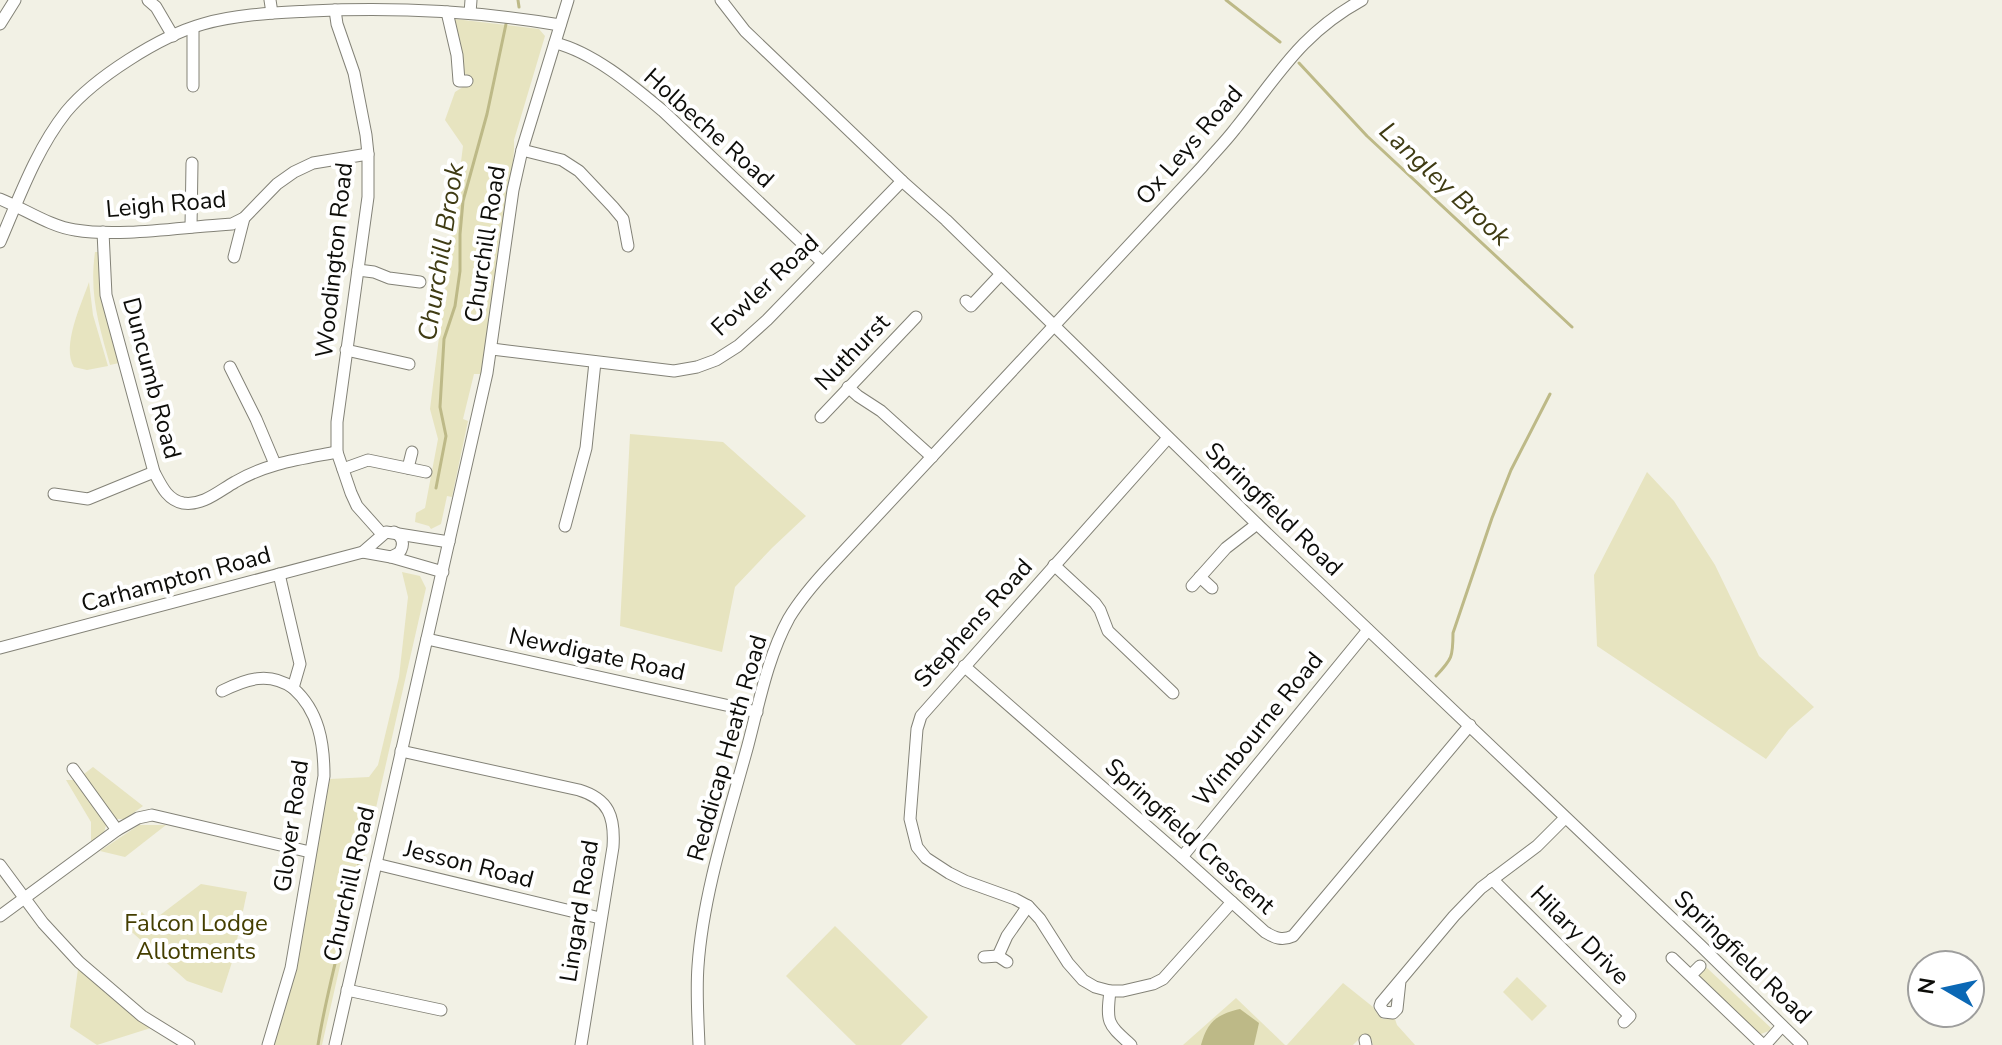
<svg xmlns="http://www.w3.org/2000/svg" width="2002" height="1045" font-family="'Nunito Sans',sans-serif">
	<style>
		.green { fill: #e7e4c0 }
		.water { fill: #bdb987 }
		.lines { fill: none; stroke-linecap: round; stroke-linejoin: round }
		.stream { stroke: #bdb987; stroke-width: 3 }
		.minor-casing { stroke: #838277; stroke-width: 13 }
		.minor { stroke: #fff; stroke-width: 11 }
		.labels { text-anchor: middle; dominant-baseline: central; stroke-width: 8; stroke-linejoin: round; paint-order: stroke }
		.street-label { font-size: 24px; fill: #0d0d09; stroke: #fff }
		.park-label { font-size: 24px; fill: #443e00; stroke: #fff }
		.water-label { font-size: 26px; font-style: italic; fill: #3f3b13; stroke: #fff }
	</style>
	<rect width="100%" height="100%" fill="#f2f1e5"/>
	<g class="green">
		<path d="M455 19 539 29 545 36 514 140C515 163 508 185 505 208 498 264 491 319 481 374H474L463 419 468 421 452 497 447 496 441 524 431 529 429 526 415 522 416 513 425 508 438 439 430 409 463 146 445 120 455 92 469 83 470 76 461 72 452 23Z"/>
		<path d="M95 252H99L100 285 119 363 110 365C99 325 89 295 95 252Z"/>
		<path d="M89 282 93 315 108 366 87 370 74 367C61 346 82 303 89 282Z"/>
		<path d="M630 434 723 442 806 516 772 548 735 587 722 652 620 626Z"/>
		<path d="M1647 472 1674 501 1715 565 1759 656 1814 707 1789 729 1766 759 1597 646 1594 575Z"/>
		<path d="M402 572 420 576 426 588 322 1045H272C294 982 302 917 314 852 319 828 324 803 330 779L369 777 378 765 399 677 408 597Z"/>
		<path d="M93 767 143 806 125 819H116L84 774Z"/>
		<path d="M66 780H74L106 825 104 833 91 842V822Z"/>
		<path d="M139 825H166L125 857 100 851Z"/>
		<path d="M201 884 247 892 233 959 222 993 187 981 125 926 142 912 151 922Z"/>
		<path d="M835 926 928 1017 901 1045H856L786 976Z"/>
		<path d="M79 962 157 1026 97 1045 70 1027Z"/>
		<path d="M1706 967 1771 1028 1769 1031 1758 1035 1700 978V973Z"/>
		<path d="M1517 977 1547 1006 1532 1021 1503 992Z"/>
		<path d="M1343 983 1373 1007 1378 1015 1383 1019H1395L1397 1025 1415 1045H1373L1371 1038 1361 1037 1353 1045H1287Z"/>
		<path d="M1236 998 1285 1045H1183Z"/>
	</g>
	<path class="water" d="M1240 1009 1259 1023 1254 1045H1201C1207 1022 1217 1014 1240 1009Z"/>
	<g class="lines">
		<g class="stream">
			<path d="M518 0 519 7"/>
			<path d="M1226 0 1280 42"/>
			<path d="M1299 63 1367 136 1572 327"/>
			<path d="M436 488 446 436 440 407 444 339 455 306 460 271V234L463 201 487 114 506 24"/>
			<path d="M1436 676C1452 659 1453 657 1453 633L1492 518 1511 470 1550 394"/>
			<path d="M318 1045C328 982 347 921 360 859"/>
		</g>
		<defs>
			<g id="minor">
				<path d="M148 0 156 7 173 36"/>
				<path d="M270 0 272 13"/>
				<path d="M721 0 745 31 902 181 946 220 1257 524 1701 946 1802 1045"/>
				<path d="M335 10 337 24 354 73 366 135 368 154V197L337 422V452L351 493 357 506 382 534"/>
				<path d="M447 12 457 55 459 81H467"/>
				<path d="M470 13 471 0"/>
				<path d="M0 24 15 0"/>
				<path d="M555 43C593 52 633 86 663 111L822 262"/>
				<path d="M193 86V28"/>
				<path d="M522 150 562 160 579 171 613 207 623 219 628 246"/>
				<path d="M0 199C23 208 51 227 75 230 117 237 176 228 219 225L232 224 244 218 277 184 294 172 313 163 368 154"/>
				<path d="M191 227 192 163"/>
				<path d="M103 232 106 295 154 472C161 485 167 500 183 503 203 506 219 491 235 482 267 463 301 459 337 452"/>
				<path d="M0 242C19 198 36 150 66 112 94 78 160 36 203 24 238 14 275 13 311 11 395 7 478 11 560 25"/>
				<path d="M234 257 244 218"/>
				<path d="M358 270 374 272 389 278 420 282"/>
				<path d="M966 301 971 306 1001 274"/>
				<path d="M492 349 674 371 697 367 716 360 738 346 767 320 902 181"/>
				<path d="M346 350 409 364"/>
				<path d="M230 367 256 419 275 464"/>
				<path d="M848 387 858 396 881 411 932 457"/>
				<path d="M821 417 916 317"/>
				<path d="M1168 438 921 716 917 729 910 819 917 847 926 858 949 873 965 881 1015 899 1028 906 1040 919 1068 963 1083 980 1095 987 1110 991H1123L1153 984 1163 979 1232 902"/>
				<path d="M408 468 412 452"/>
				<path d="M343 469 368 460 426 472"/>
				<path d="M54 494 88 499 154 472"/>
				<path d="M565 526 586 448 595 362"/>
				<path d="M363 552 391 557 443 572"/>
				<path d="M391 557 399 553C405 545 403 536 394 532"/>
				<path d="M1054 565 1095 603 1100 610 1108 631 1173 693"/>
				<path d="M1200 577 1212 588"/>
				<path d="M1192 586 1226 548 1257 524"/>
				<path d="M427 639 757 712"/>
				<path d="M0 648 363 552 386 532 449 542"/>
				<path d="M964 666 1182 857 1265 932C1275 938 1282 941 1293 936L1470 725"/>
				<path d="M222 691C246 679 269 671 293 688"/>
				<path d="M401 751 579 790C609 799 615 817 613 847L581 1045"/>
				<path d="M73 769 117 830"/>
				<path d="M1182 857 1368 630"/>
				<path d="M376 864 600 918"/>
				<path d="M0 865 43 923 79 962 142 1016 189 1045"/>
				<path d="M1492 879 1630 1016 1624 1022"/>
				<path d="M0 916 117 830 138 818 152 815 310 852"/>
				<path d="M998 956 1007 936 1028 906"/>
				<path d="M984 957 998 956 1007 962"/>
				<path d="M1672 958 1763 1045"/>
				<path d="M1691 975 1700 966"/>
				<path d="M1400 981 1397 1009 1393 1013 1384 1012 1380 1006 1381 1003 1454 916 1481 888 1537 846 1565 818"/>
				<path d="M347 990 441 1010"/>
				<path d="M1110 991C1106 1024 1108 1024 1131 1045"/>
				<path d="M1365 1040 1366 1045"/>
				<path d="M268 1045 291 968 324 776C324 743 319 711 293 688L300 664 279 574"/>
				<path d="M335 1045 487 373 513 190 522 150 568 0"/>
				<path d="M699 1045C698 1019 696 992 698 966 703 893 729 815 748 745 759 703 768 656 789 618 801 598 816 581 831 565L1202 167C1213 154 1225 142 1235 129 1278 76 1300 34 1362 0"/>
				<path d="M1765 1045 1782 1026"/>
			</g>
		</defs>
		<use href="#minor" class="minor-casing"/>
		<use href="#minor" class="minor"/>
	</g>
	<g class="labels">
		<g class="street-label">
			<text transform="translate(709 128) rotate(42)">Holbeche Road</text>
			<text transform="translate(1189 145) rotate(-49)">Ox Leys Road</text>
			<text transform="translate(166 204) rotate(-5)">Leigh Road</text>
			<text transform="translate(485 244) rotate(-81)">Churchill Road</text>
			<text transform="translate(334 260) rotate(-84)">Woodington Road</text>
			<text transform="translate(765 285) rotate(-43)">Fowler Road</text>
			<text transform="translate(852 352) rotate(-46)">Nuthurst</text>
			<text transform="translate(152 378) rotate(75)">Duncumb Road</text>
			<text transform="translate(1274 509) rotate(44)">Springfield Road</text>
			<text transform="translate(176 579) rotate(-15)">Carhampton Road</text>
			<text transform="translate(973 623) rotate(-48)">Stephens Road</text>
			<text transform="translate(597 654) rotate(12)">Newdigate Road</text>
			<text transform="translate(1258 729) rotate(-51)">Wimbourne Road</text>
			<text transform="translate(727 748) rotate(-74)">Reddicap Heath Road</text>
			<text transform="translate(291 826) rotate(-82)">Glover Road</text>
			<text transform="translate(1190 836) rotate(42)">Springfield Crescent</text>
			<text transform="translate(469 864) rotate(14)">Jesson Road</text>
			<text transform="translate(349 884) rotate(-77)">Churchill Road</text>
			<text transform="translate(579 911) rotate(-81)">Lingard Road</text>
			<text transform="translate(1580 935) rotate(45)">Hilary Drive</text>
			<text transform="translate(1743 957) rotate(44)">Springfield Road</text>
		</g>
		<g class="park-label">
			<text x="196" y="923">Falcon Lodge<tspan x="196" dy="28">Allotments</tspan></text>
		</g>
		<g class="water-label">
			<text transform="translate(1445 184) rotate(43)">Langley Brook</text>
			<text transform="translate(441 252) rotate(-81)">Churchill Brook</text>
		</g>
	</g>
	<g transform="translate(1946 989) rotate(279)"><circle r="38" fill="#ffffff" stroke="#9e9e9d" stroke-width="2"/>
	<path d="M0-6L14 30L0 20L-14 30Z" fill="#0b68b5"/>
	<text y="-12" font-size="22" font-weight="bold" text-anchor="middle" fill="#0d0d09">N</text>
	</g>
</svg>
